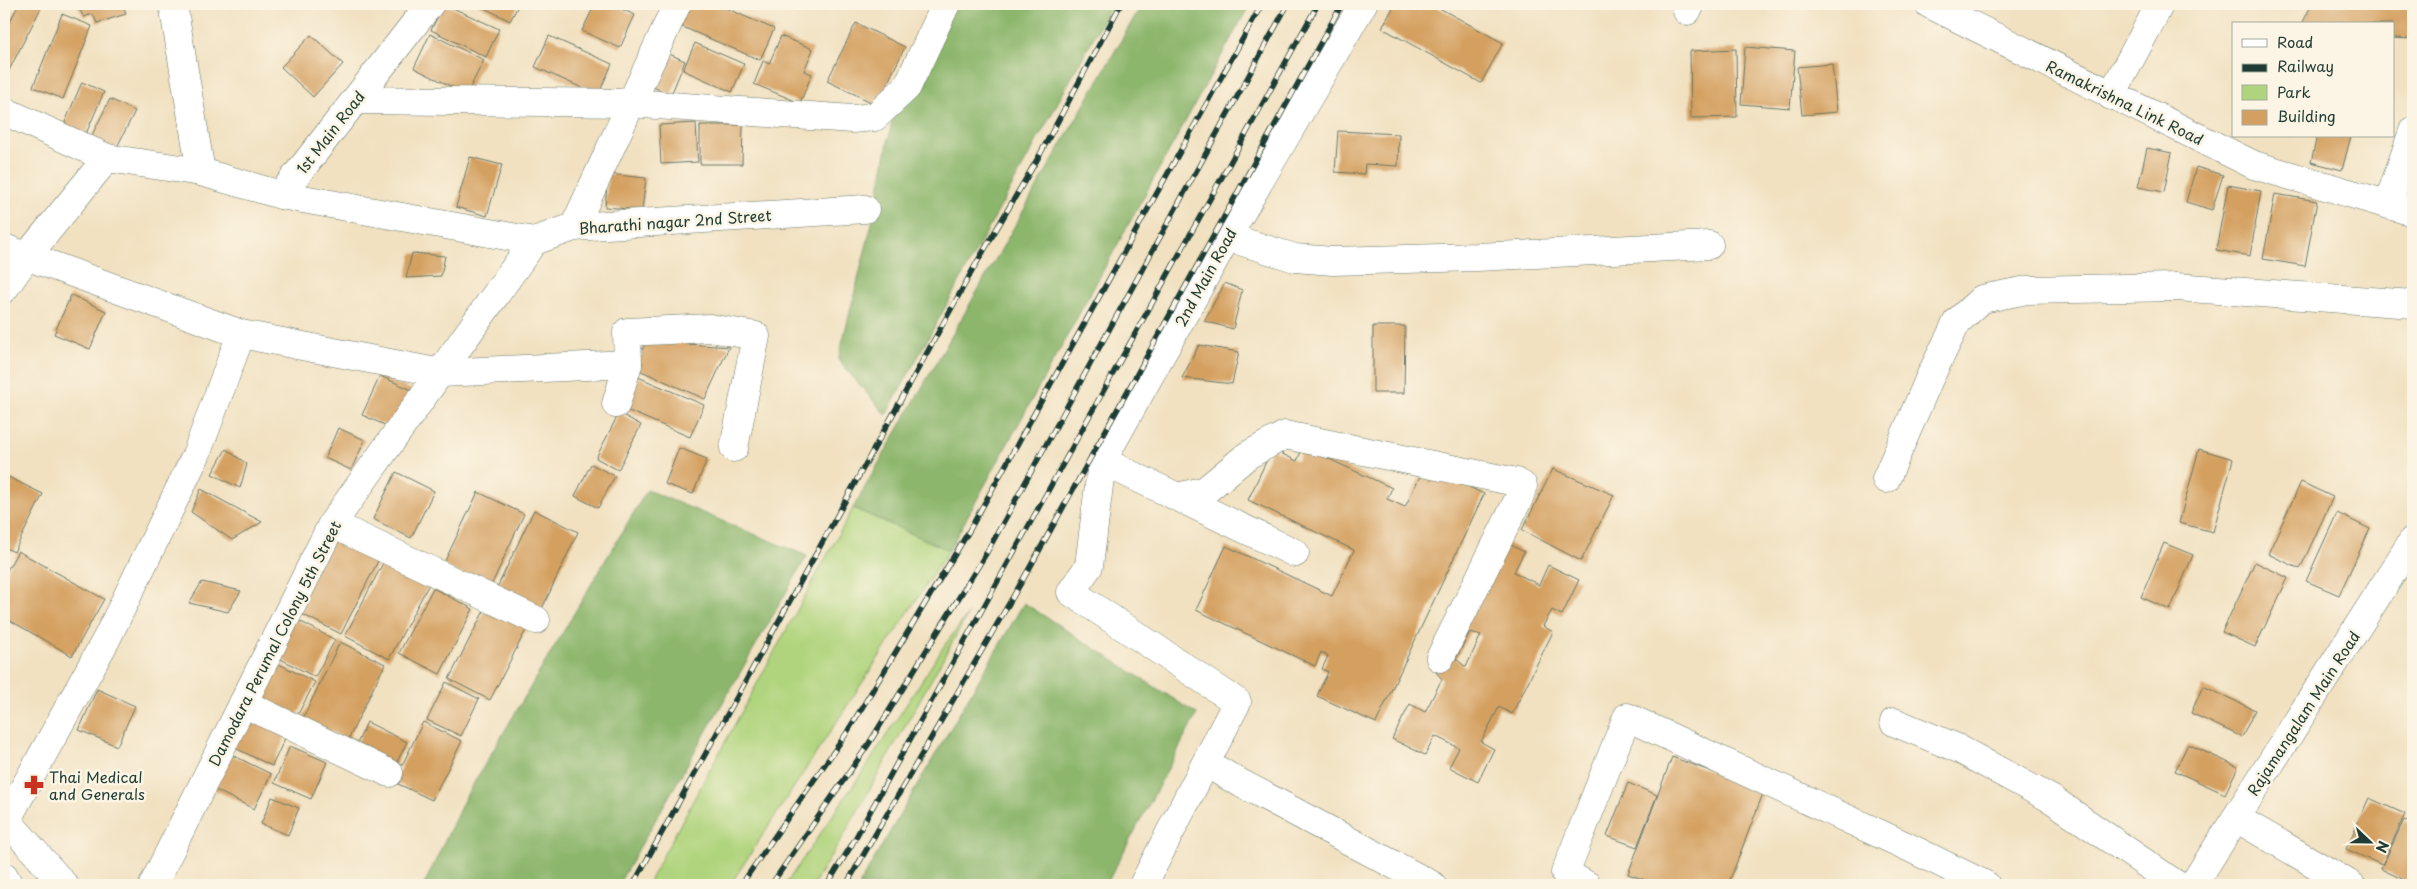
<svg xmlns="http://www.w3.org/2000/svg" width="2417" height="889" font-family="'Playpen Sans',sans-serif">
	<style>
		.green { fill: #b0d47d; stroke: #688858 }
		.forest { fill: #8cb66c; stroke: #567a50 }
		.building { fill: #d4a061; fill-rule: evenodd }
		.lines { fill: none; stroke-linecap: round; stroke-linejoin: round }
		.minor-casing { stroke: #687665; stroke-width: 29 }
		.minor { stroke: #fff; stroke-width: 28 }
		.rail-casing { stroke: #1f3d34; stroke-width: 5.5 }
		.rail { stroke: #fcf5e5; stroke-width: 4; stroke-dasharray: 11; stroke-linecap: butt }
		.labels { text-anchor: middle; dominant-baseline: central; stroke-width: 5; stroke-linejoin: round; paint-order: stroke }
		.street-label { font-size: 15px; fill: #1f3d34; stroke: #fcf5e5 }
		.poi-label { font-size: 15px; fill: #1f3d34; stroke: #fcf5e5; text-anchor: start }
	</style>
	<rect width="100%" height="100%" fill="#fcf5e5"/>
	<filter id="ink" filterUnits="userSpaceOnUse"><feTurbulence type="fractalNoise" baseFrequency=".02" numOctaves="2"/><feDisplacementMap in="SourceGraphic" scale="10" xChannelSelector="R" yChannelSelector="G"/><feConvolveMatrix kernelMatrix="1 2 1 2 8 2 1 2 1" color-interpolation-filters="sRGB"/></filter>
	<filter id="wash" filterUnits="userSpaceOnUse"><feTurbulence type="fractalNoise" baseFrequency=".0096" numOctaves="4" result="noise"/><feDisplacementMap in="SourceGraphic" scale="20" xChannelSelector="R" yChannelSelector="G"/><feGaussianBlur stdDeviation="1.12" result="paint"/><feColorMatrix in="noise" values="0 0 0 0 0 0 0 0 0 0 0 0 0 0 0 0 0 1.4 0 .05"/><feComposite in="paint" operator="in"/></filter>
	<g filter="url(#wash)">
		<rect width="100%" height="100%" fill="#f1e1c1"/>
		<g class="green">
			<path d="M853 508 949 550 730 885H647Z"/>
			<path d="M968 614 844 835 813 885H785L870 761 944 646Z"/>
		</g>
		<g class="forest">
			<path d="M951 4H1112L886 415 838 360 875 211 893 116Z"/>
			<path d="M1142 4H1250L949 550 853 508Z"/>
			<path d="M647 490 807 556 618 885H424L465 798Z"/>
			<path d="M1024 603 1197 714 1106 885H859Z"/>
		</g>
		<g id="blocks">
			<g class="building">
				<path d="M19 4H43L6 76 4 75V33Z"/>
				<path d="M76 4H123L126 14 97 23 93 14 84 17Z"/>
				<path d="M444 4 499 29 486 57 431 30Z"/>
				<path d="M477 4H519L510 21Z"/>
				<path d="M595 4H610L635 15 620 48 582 31Z"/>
				<path d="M681 4H716L774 29 760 60 673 23Z"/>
				<path d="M1395 4H1432L1503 43 1481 83 1382 28Z"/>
				<path d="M2312 4H2413V39L2393 38V24H2302Z"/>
				<path d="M62 14 92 26 63 99 33 87Z"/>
				<path d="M856 23 905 47 877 105 827 81Z"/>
				<path d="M430 34 484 60 467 94 414 68Z"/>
				<path d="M311 35 343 64 313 97 281 67Z"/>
				<path d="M549 36 612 64 598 95 535 67Z"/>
				<path d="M781 36 813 49 804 71 812 74 800 103 754 84 763 61 769 64Z"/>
				<path d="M695 43 744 64 732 92 683 70Z"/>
				<path d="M1745 47 1795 51 1790 108 1741 104Z"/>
				<path d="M1736 49 1737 117 1691 118 1690 51Z"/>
				<path d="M665 52 685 61 671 95 651 86Z"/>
				<path d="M1832 64 1837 112 1802 115 1797 67Z"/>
				<path d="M82 82 104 92 85 136 63 127Z"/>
				<path d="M110 99 135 111 116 149 91 137Z"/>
				<path d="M696 123 698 162 661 164 659 125Z"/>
				<path d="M700 125H743L742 164H700Z"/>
				<path d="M1338 131 1399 134 1398 166 1365 164 1364 174 1335 172Z"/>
				<path d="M2317 136H2351L2342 170 2311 162Z"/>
				<path d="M2147 148 2172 153 2164 192 2138 187Z"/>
				<path d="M470 157 502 165 487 216 456 207Z"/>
				<path d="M2196 167 2223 175 2212 210 2186 202Z"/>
				<path d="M608 174 646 178 642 210 605 207Z"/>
				<path d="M2228 185 2261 191 2250 256 2216 250Z"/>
				<path d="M2275 194 2317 201 2305 266 2263 259Z"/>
				<path d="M412 253 445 256 441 276 406 278Z"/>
				<path d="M1225 283 1242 290 1233 329 1204 321Z"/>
				<path d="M71 295 106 311 90 349 54 334Z"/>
				<path d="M1373 326H1405L1404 393H1373Z"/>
				<path d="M647 341 729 347 705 399 632 367Z"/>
				<path d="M1199 345 1239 352 1232 384 1182 378Z"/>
				<path d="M380 376 412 390 394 429 362 415Z"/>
				<path d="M638 377 704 405 690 437 624 409Z"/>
				<path d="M619 413 641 425 618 470 596 458Z"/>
				<path d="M338 428 365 440 351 470 325 458Z"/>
				<path d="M1303 447 1392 488 1387 499 1405 507 1425 466 1484 494 1376 723 1317 696 1328 672 1322 669 1328 656 1321 652 1315 666 1196 610 1226 546 1332 596 1354 550 1248 500 1272 449 1297 461Z"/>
				<path d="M679 448 707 459 693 494 665 484Z"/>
				<path d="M226 449 247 464 240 488 212 474Z"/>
				<path d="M2199 449 2233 459 2213 532 2179 523Z"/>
				<path d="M591 464 615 476 598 508 575 496Z"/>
				<path d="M1553 469 1614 495 1581 561 1522 530Z"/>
				<path d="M396 472 434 491 411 538 373 519Z"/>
				<path d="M4 475 43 494 14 552 4 547Z"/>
				<path d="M2301 482 2333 497 2300 569 2268 554Z"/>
				<path d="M201 489 262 522 232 540 191 512Z"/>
				<path d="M478 492 524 514 490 588 443 565Z"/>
				<path d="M534 510 578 532 539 615 494 594Z"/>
				<path d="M2337 513 2370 529 2339 595 2306 581Z"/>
				<path d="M329 537 378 561 341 634 292 609Z"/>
				<path d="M1506 542 1524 552 1514 572 1539 585 1548 565 1579 580 1562 615 1552 610 1543 626 1553 632 1512 714 1499 707 1481 742 1494 749 1478 782 1449 767 1459 748 1435 736 1425 755 1392 739 1410 704 1425 712 1442 679 1436 672 1470 614ZM1470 632 1481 635 1466 667 1456 659Z"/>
				<path d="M2164 543 2193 555 2170 610 2141 597Z"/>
				<path d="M18 551 104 599 72 656 4 617V576Z"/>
				<path d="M384 561 429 584 389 659 345 636Z"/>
				<path d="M2255 562 2288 578 2255 647 2222 632Z"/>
				<path d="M202 582 241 591 228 612 189 603Z"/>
				<path d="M433 588 473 609 440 674 399 653Z"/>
				<path d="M489 601 530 622 490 700 449 679Z"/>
				<path d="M292 617 335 640 315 677 273 655Z"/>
				<path d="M340 642 385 664 348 740 303 718Z"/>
				<path d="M267 658 315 682 296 718 249 694Z"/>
				<path d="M446 682 479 699 461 736 427 720Z"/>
				<path d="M2203 686 2255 710 2242 737 2191 713Z"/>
				<path d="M97 689 135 706 117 746 79 730Z"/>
				<path d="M243 715 286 736 272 766 229 745Z"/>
				<path d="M367 722 407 742 395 766 356 746Z"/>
				<path d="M423 722 462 741 432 800 394 782Z"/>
				<path d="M2188 744 2238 767 2225 794 2175 771Z"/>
				<path d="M290 746 327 762 311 799 274 783Z"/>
				<path d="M226 752 271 774 254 809 209 787Z"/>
				<path d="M1672 757 1764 791 1728 885H1659L1628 874Z"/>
				<path d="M1628 783 1657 795 1637 847 1607 836Z"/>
				<path d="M272 797 299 808 288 835 261 824Z"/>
				<path d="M2369 798 2405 814 2382 865 2346 849Z"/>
				<path d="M2404 820 2413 824V884L2381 869Z"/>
			</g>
		</g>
	</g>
	<g filter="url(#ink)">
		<use href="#blocks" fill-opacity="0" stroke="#687665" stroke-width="1"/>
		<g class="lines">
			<defs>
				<g id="minor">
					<path d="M173 4 201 172"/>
					<path d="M1929 4 2254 165 2413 212"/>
					<path d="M1687 11 1691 4"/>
					<path d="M2111 96 2160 4"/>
					<path d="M355 100 629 103 852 119 875 117 907 87 946 4"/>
					<path d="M4 111 107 158"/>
					<path d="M281 195 534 241 574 227 865 209"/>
					<path d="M2388 204 2413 131"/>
					<path d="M574 227 677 4"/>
					<path d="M1227 237 1295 258 1333 261 1477 257 1709 245"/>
					<path d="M4 248 241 334 441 373 628 364"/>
					<path d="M4 289 27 256 107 158 201 172 281 195 430 4"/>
					<path d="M616 404 628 364 627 332 710 328 756 336 734 448"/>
					<path d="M1102 461 1295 553"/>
					<path d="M1886 479 1930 377 1957 322 1982 299 2027 290 2176 287 2413 304"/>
					<path d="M1177 497 1206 490 1248 455 1285 435 1516 482 1523 486 1519 498 1440 658"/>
					<path d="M332 524 536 620"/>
					<path d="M243 703 389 773"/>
					<path d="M1894 722 1957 748 2053 800 2177 885"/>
					<path d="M1206 763 1233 779 1432 885"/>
					<path d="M4 817 64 885"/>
					<path d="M2236 818 2351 885"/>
					<path d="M6 821 107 638 196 455 241 334"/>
					<path d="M4 876 9 885"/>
					<path d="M153 885 332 524 534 241"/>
					<path d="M1143 885 1237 702 1071 592 1089 566 1102 461 1227 237 1363 4"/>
					<path d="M1587 885 1565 873 1627 717 1906 846 1986 885"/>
					<path d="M2193 885 2413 540"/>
				</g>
			</defs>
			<use href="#minor" class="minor-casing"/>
			<use href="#minor" class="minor"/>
			<defs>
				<g id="rail">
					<path d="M633 885 976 264 1038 158 1121 4"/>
					<path d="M741 885 846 734 969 531 1262 4"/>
					<path d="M771 885 868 745 987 552 1288 4"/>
					<path d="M827 885 851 846 1318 4"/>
					<path d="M846 885 1029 569 1342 4"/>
				</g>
			</defs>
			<use href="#rail" class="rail-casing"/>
			<use href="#rail" class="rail"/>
		</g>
	</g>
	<defs>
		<symbol id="pharmacy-bare" viewBox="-9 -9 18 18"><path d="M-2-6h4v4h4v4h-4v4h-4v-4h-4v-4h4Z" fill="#c8321e" stroke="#fcf5e5" stroke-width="2.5" paint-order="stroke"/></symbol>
	</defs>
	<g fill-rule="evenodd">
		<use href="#pharmacy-bare" x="20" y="771" width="28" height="28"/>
	</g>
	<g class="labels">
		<g class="street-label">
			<text transform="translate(2125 102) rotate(26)">Ramakrishna Link Road</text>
			<text transform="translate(330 132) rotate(-52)">1st Main Road</text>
			<text transform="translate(675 221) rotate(-4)">Bharathi nagar 2nd Street</text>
			<text transform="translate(1205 277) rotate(-61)">2nd Main Road</text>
			<text transform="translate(274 643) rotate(-63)">Damodara Perumal Colony 5th Street</text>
			<text transform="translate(2303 713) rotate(-57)">Rajamangalam Main Road</text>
		</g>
		<g class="poi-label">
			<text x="49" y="776">Thai Medical<tspan x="49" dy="17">and Generals</tspan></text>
		</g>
	</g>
	<rect width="2417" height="889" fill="none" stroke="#fcf5e5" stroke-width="20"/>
	<rect x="2232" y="22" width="162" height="115" fill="#fcf5e5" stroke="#a4ab9e"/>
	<rect x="2242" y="39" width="25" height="8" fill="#ffffff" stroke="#a4ab9e"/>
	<text x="2277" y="48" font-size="15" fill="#1f3d34">Road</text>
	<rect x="2242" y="64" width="25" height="8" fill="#1f3d34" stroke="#a4ab9e"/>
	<text x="2277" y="72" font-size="15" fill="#1f3d34">Railway</text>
	<rect x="2242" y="85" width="25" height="15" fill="#b0d47d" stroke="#a4ab9e"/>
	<text x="2277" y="98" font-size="15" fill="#1f3d34">Park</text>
	<rect x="2242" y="110" width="25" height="15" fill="#d4a061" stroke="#a4ab9e"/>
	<text x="2277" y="122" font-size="15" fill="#1f3d34">Building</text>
	<g transform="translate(2370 842) rotate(112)" stroke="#fcf5e5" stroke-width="4" paint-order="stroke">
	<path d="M0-4L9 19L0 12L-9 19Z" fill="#1f3d34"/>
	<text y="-8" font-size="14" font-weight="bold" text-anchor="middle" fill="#1f3d34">N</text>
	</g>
</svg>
